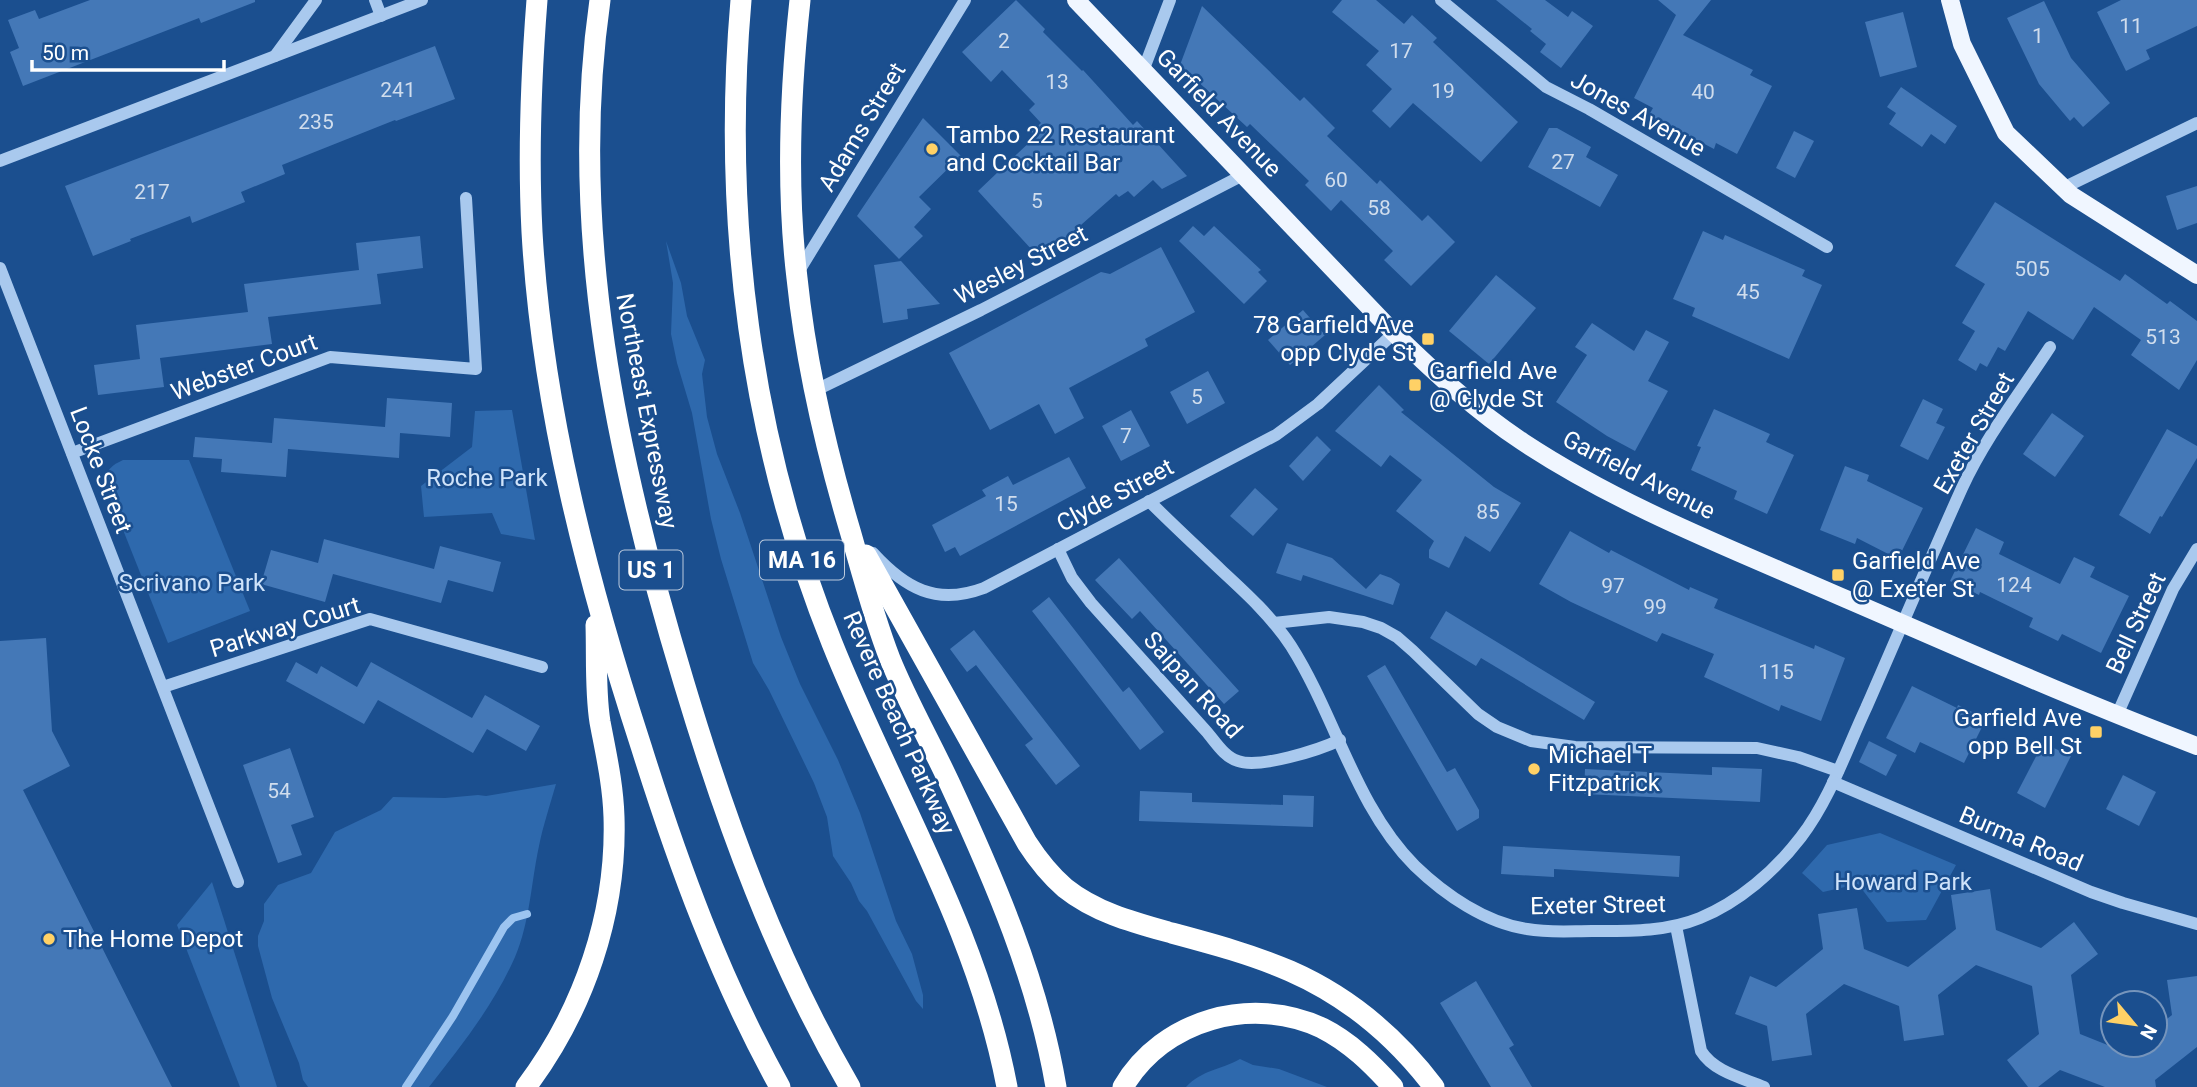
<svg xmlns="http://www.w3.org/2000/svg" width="2197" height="1087" font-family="Roboto,sans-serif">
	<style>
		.green { fill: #2e69ad }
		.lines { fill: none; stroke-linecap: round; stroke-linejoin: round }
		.stream { stroke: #9cc4f0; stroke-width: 8 }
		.building { fill: #4478b7 }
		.minor { stroke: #a9c9ee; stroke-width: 12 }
		.major { stroke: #f0f6ff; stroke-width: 18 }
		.highway { stroke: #fff; stroke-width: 21 }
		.poi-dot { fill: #ffd166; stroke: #1b4f8f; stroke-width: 2.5 }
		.labels { text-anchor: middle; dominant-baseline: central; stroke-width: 5; stroke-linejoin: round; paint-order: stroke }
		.number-label { font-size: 21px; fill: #d0dded }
		.shield { fill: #1b4f8f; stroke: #bbcadd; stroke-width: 2 }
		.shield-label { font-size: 23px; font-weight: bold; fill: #fff }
		.street-label { font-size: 24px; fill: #fff; stroke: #1b4f8f }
		.poi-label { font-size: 24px; fill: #fff; stroke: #1b4f8f; text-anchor: start }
		.park-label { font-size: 24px; fill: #cfe3fa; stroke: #1b4f8f }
	</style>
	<rect width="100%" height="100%" fill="#1b4f8f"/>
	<g class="green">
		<path d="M666 241 681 283 687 316 705 360 702 374 707 417 717 454 740 513 781 637 800 684 838 760 860 813 896 921 912 954 923 995V1009L916 1001 867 911 859 901 851 883 833 856 827 817 814 783 769 690 753 663 721 559 711 519 692 413 677 363 671 334 673 283Z"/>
		<path d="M512 410 535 540 501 534 492 513 424 517 421 486 472 447 475 411Z"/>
		<path d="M123 460H189L250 611 168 643 104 482C106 470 112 465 123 460Z"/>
		<path d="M556 784C550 805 543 826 539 846 531 883 530 922 515 957 494 1005 461 1046 429 1087H308L303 1080 299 1063 272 998 258 946V936L264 921V904L278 885 311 873 335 832 381 810 393 797 445 798 478 795 486 796Z"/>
		<path d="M1880 833 1956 865 1926 920 1887 922 1858 884 1823 892 1802 873 1827 845Z"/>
		<path d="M212 882 277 1087H240L177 925Z"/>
		<path d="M1240 1059 1253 1065 1279 1069 1327 1087H1186C1202 1070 1220 1070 1240 1059Z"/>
	</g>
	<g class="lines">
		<path class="stream" d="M406 1087 453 1016 504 927 513 918 527 914"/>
	</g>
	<g class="building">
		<path d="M90 0H255V2L201 23 199 18 23 86 10 52 19 48 8 20 35 10 39 19Z"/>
		<path d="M1016 0 1045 29 1043 32 1082 71 1083 70 1133 125 1137 121 1187 176 1162 189 1153 180 1134 197 1128 191 1119 197 1116 194 1064 240 1033 251 978 191 1035 137 1031 132 1041 123 1029 110 1035 104 1002 70 991 82 962 52Z"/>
		<path d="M1342 0H1376L1404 24 1412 15 1437 38 1433 42 1518 122 1481 162 1413 103 1390 128 1372 111 1392 89 1366 65 1379 51 1332 12Z"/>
		<path d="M1496 0H1545L1568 17 1572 11 1593 26 1561 68 1540 52 1546 44 1530 31 1532 29Z"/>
		<path d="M1658 0H1711L1683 35 1753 70 1750 75 1772 86 1737 154 1716 143 1714 149 1649 115 1653 108 1634 98 1676 15Z"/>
		<path d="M2121 0H2197V26L2146 50 2150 59 2126 71 2097 12Z"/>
		<path d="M2044 1 2071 58 2110 103 2083 127 2074 117 2070 121 2039 84 2007 18Z"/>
		<path d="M1202 6 1300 101 1304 97 1335 128 1327 136 1377 184 1380 180 1422 221 1428 215 1455 242 1411 286 1384 260 1393 251 1341 200 1331 211 1305 185 1309 181 1250 124 1247 127 1180 65Z"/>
		<path d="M1903 12 1917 67 1880 77 1865 22Z"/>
		<path d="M435 46 455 99 396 121 395 120 282 165 285 174 241 192 245 202 192 223 190 216 130 239 131 241 93 256 65 186Z"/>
		<path d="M1901 87 1957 126 1945 144 1931 134 1922 147 1889 124 1896 113 1887 107Z"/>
		<path d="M923 118 961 156 919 197 931 209 914 227 923 236 899 259 857 216Z"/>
		<path d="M1549 128H1557L1591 147 1586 157 1618 175 1600 207 1528 167Z"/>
		<path d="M1794 131 1814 141 1795 178 1776 168Z"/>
		<path d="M2197 186V223L2177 230 2166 196Z"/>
		<path d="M1995 202 2120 281 2125 274 2167 304 2170 301 2197 321V360L2179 390 2131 355 2141 340 2094 307 2073 340 2028 311 2005 351 1998 347 1987 367 1980 363 1976 371 1958 360 1975 331 1962 323 1985 284 1955 266Z"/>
		<path d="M1193 226 1204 236 1214 226 1261 270 1258 272 1267 281 1244 304 1179 241Z"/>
		<path d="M1703 231 1723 240 1725 235 1805 270 1802 276 1822 285 1789 359 1692 316 1695 308 1673 299Z"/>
		<path d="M420 236 423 268 377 274 381 304 268 317 272 344 160 358 164 387 98 395 94 365 140 359 136 325 248 312 244 284 359 270 356 243Z"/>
		<path d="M1161 247 1195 312 1145 339 1148 346 1069 388 1084 418 1055 434 1039 404 990 430 949 353 1101 272 1110 274Z"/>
		<path d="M901 261 940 304 907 309 908 319 883 323 874 265Z"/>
		<path d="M1496 275 1536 308 1489 364 1449 331Z"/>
		<path d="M1303 310 1325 335 1290 365 1268 340Z"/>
		<path d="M1592 323 1634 351 1646 330 1669 342 1648 381 1668 391 1635 451 1607 436 1556 402 1587 355 1575 347Z"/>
		<path d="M1208 371 1225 403 1187 424 1170 392Z"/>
		<path d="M1379 385 1404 410 1401 412 1494 487 1521 503 1490 552 1465 536 1449 568 1429 558V550L1434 541 1396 511 1422 480 1390 455 1381 467 1335 431Z"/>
		<path d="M387 398 452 403 450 437 400 433 399 458 288 449 286 477 221 472 222 459 193 457 195 437 272 443 274 418 385 427Z"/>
		<path d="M1923 399 1943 409 1936 423 1945 427 1928 460 1900 446Z"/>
		<path d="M1714 409 1770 434 1766 442 1794 455 1767 514 1734 499 1737 491 1691 470 1701 447 1697 446Z"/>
		<path d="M1131 410 1150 446 1121 461 1102 426Z"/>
		<path d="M2052 413 2084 436 2055 477 2023 454Z"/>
		<path d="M2167 429 2197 446V458L2162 517 2160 516 2150 534 2119 515Z"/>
		<path d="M1317 436 1331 450 1303 481 1289 466Z"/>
		<path d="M1069 457 1086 488 960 556 955 547 945 552 932 525 986 496 982 490 1008 476 1013 485Z"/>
		<path d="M1845 466 1869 475 1867 481 1923 508 1898 559 1857 538 1855 544 1820 530Z"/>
		<path d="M1255 488 1278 509 1253 536 1230 516Z"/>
		<path d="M1976 528 2004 542 1999 554 2060 584 2074 557 2095 567 2090 577 2129 596 2101 653 2062 634 2058 641 2029 627 2033 618 1980 592 1979 595 1950 581Z"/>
		<path d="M1570 531 1609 553 1611 550 1689 590 1690 587 1718 599 1714 608 1814 649 1815 645 1845 658 1821 721 1781 705 1779 711 1704 677 1714 654 1662 633 1657 642 1571 602 1539 584Z"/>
		<path d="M324 539 434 569 440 546 501 562 493 592 448 580 441 603 333 574 325 602 261 584 271 550 318 563Z"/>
		<path d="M1287 543 1332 558 1366 589 1380 574 1391 578 1400 584 1393 605 1303 575 1301 581 1276 573Z"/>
		<path d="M1119 558 1239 691 1224 704 1140 611 1132 619 1095 580Z"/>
		<path d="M1049 597 1123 692 1129 687 1164 732 1140 750 1032 611Z"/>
		<path d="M1446 611 1595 702 1584 720 1481 658 1476 666 1430 638Z"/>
		<path d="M974 630 1080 766 1056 785 1025 745 1033 739 976 665 967 672 950 649Z"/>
		<path d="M46 638 52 731 70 766 23 790 172 1087H0V641Z"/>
		<path d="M296 662 317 674 321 666 357 687 371 662 472 718 485 695 540 726 526 751 487 729 473 753 378 700 364 724 286 681Z"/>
		<path d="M1385 665 1447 772 1455 768 1479 810V818L1457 831 1367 676Z"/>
		<path d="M1912 686 1957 708 1958 705 1986 719 1964 763 1920 742 1915 753 1886 738Z"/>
		<path d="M1869 741 1897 755 1886 776 1859 762Z"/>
		<path d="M2043 743 2071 756 2045 808 2017 793Z"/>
		<path d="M290 748 314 817 291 825 302 855 278 863 243 765Z"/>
		<path d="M1712 767 1762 769 1760 802 1584 794 1585 769 1712 775Z"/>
		<path d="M2123 775 2156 792 2139 826 2106 809Z"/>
		<path d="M1140 791 1192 793V802L1283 805V795L1314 796 1313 827 1139 821Z"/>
		<path d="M1503 846 1680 856 1679 877 1554 869V877L1501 874Z"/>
		<path d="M1990 889 1996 930 2041 948 2074 922 2098 954 2071 975 2080 1034 2125 1052 2134 1045H2155V1028L2172 1015 2167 980 2197 976V1047L2155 1080 2156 1087H2105L2060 1070 2038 1087H2028L2007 1060 2039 1034 2032 986 1976 965 1938 995 1944 1035 1904 1041 1899 1006 1844 984 1806 1014 1812 1055 1772 1061 1767 1026 1735 1014 1750 976 1776 987 1823 949 1818 914 1857 908 1864 949 1908 967 1956 929 1951 895Z"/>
		<path d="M1476 981 1514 1045 1509 1048 1532 1087H1491L1440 1003Z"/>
	</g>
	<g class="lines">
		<g class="minor">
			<path d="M375 0 381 16"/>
			<path d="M1441 0 1546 87 1589 109 1827 247"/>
			<path d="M275 56 316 0"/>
			<path d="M1143 71 1170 0"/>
			<path d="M0 161 422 0"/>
			<path d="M2063 188 2197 123"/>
			<path d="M0 268 238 882"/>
			<path d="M797 274 965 0"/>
			<path d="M814 391 981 310 1245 174"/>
			<path d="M72 453 330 357 476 369 466 198"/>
			<path d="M1149 501C1173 525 1198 548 1222 571 1247 594 1272 617 1291 646 1336 717 1355 806 1415 866 1445 895 1486 923 1527 929 1549 933 1571 931 1592 931 1628 931 1666 932 1700 918 1739 902 1775 871 1801 837 1830 799 1846 751 1866 708 1898 635 1929 561 1962 488 1985 438 2020 393 2050 347"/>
			<path d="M1058 549 1072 578 1091 603 1206 731C1215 741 1224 757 1238 761 1259 769 1319 750 1340 740"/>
			<path d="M873 553C905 588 936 606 984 588L1276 435 1318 404 1394 333"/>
			<path d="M1274 623 1329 617 1363 622 1381 628 1397 637 1413 651 1478 714 1497 727 1531 741 1575 747 1757 748 1798 757 1838 771"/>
			<path d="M163 687 370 619 542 667"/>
			<path d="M2117 715 2173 589 2197 549"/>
			<path d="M1833 782 2091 892 2123 903 2197 924"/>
			<path d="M1676 926 1701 1051C1714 1072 1743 1078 1764 1087"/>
		</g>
		<g class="major">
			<path d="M1076 0 1394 333C1435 373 1476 411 1523 442 1623 508 1737 551 1846 599 1962 649 2078 701 2197 746"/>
			<path d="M1950 0 1962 44 2006 133 2071 195 2197 275"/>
		</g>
		<g class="highway">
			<path d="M537 0C531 77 528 155 532 232 542 407 587 580 641 746 678 864 720 979 780 1087"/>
			<path d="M600 0C567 231 617 462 684 683 726 823 776 960 850 1087"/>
			<path d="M741 0C722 218 750 439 832 643 891 791 977 928 1007 1087"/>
			<path d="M800 0C790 92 786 186 797 278 806 365 826 450 851 534 863 576 874 618 890 659 907 701 930 741 949 782 994 879 1038 980 1056 1087"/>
			<path d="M866 555 1027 843C1038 860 1050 875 1065 888 1095 912 1132 922 1168 932 1209 943 1251 954 1290 971 1347 996 1396 1037 1434 1087"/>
			<path d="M526 1087C584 1010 617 913 614 817 613 784 606 754 600 722 595 691 597 657 596 625"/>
			<path d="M1123 1087C1163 1019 1252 995 1322 1028 1350 1042 1372 1064 1393 1087"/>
		</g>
	</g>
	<g class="poi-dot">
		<circle cx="932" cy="149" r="7"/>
		<rect x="1421" y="332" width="14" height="14" rx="3.5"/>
		<rect x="1408" y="378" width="14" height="14" rx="3.5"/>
		<rect x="1831" y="568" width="14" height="14" rx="3.5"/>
		<rect x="2089" y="725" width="14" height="14" rx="3.5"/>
		<circle cx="1534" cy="769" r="7"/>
		<circle cx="49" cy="939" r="7"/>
	</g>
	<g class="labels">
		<g class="number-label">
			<text x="2131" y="26">11</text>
			<text x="2038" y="36">1</text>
			<text x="1004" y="41">2</text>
			<text x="1401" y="51">17</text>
			<text x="1057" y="82">13</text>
			<text x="398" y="90">241</text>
			<text x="1443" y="91">19</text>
			<text x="1703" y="92">40</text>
			<text x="316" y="122">235</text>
			<text x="1563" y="162">27</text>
			<text x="1336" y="180">60</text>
			<text x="152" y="192">217</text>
			<text x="1037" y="201">5</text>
			<text x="1379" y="208">58</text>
			<text x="2032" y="269">505</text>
			<text x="1748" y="292">45</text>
			<text x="2163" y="337">513</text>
			<text x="1197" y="397">5</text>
			<text x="1126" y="436">7</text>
			<text x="1006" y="504">15</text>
			<text x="1488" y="512">85</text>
			<text x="2014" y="585">124</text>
			<text x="1613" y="586">97</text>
			<text x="1655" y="607">99</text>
			<text x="1776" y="672">115</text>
			<text x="279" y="791">54</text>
		</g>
		<g class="shield">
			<rect x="760" y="540.5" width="84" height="39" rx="5"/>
			<rect x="619.5" y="550.5" width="63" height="39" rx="5"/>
		</g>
		<g class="shield-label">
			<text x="802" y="560">MA 16</text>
			<text x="651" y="570">US 1</text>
		</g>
		<g class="street-label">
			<text transform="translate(1219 113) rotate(46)">Garfield Avenue</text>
			<text transform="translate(1638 114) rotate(29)">Jones Avenue</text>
			<text transform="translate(862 127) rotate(-59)">Adams Street</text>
			<text transform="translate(1021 265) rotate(-27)">Wesley Street</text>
			<text transform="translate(244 367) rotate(-20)">Webster Court</text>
			<text transform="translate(647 411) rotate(79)">Northeast Expressway</text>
			<text transform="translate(1974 433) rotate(-60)">Exeter Street</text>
			<text transform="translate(101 470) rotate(69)">Locke Street</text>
			<text transform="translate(1639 475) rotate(27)">Garfield Avenue</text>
			<text transform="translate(1115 495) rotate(-28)">Clyde Street</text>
			<text transform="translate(2136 623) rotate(-65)">Bell Street</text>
			<text transform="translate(285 627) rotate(-17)">Parkway Court</text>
			<text transform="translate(1193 685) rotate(48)">Saipan Road</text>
			<text transform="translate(899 723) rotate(66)">Revere Beach Parkway</text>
			<text transform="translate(2021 839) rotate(23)">Burma Road</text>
			<text transform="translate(1598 905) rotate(-1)">Exeter Street</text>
		</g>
		<g class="poi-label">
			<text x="946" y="135">Tambo 22 Restaurant<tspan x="946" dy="28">and Cocktail Bar</tspan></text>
			<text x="1414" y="325" text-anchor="end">78 Garfield Ave<tspan x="1414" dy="28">opp Clyde St</tspan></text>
			<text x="1429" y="371">Garfield Ave<tspan x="1429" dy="28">@ Clyde St</tspan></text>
			<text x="1852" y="561">Garfield Ave<tspan x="1852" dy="28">@ Exeter St</tspan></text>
			<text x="2082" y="718" text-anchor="end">Garfield Ave<tspan x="2082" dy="28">opp Bell St</tspan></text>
			<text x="1548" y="755">Michael T<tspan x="1548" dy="28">Fitzpatrick</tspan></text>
			<text x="63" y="939">The Home Depot</text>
		</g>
		<g class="park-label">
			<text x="487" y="478">Roche Park</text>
			<text x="192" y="583">Scrivano Park</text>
			<text x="1903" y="882">Howard Park</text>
		</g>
	</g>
	<g transform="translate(2134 1024) rotate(119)"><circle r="33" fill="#1b4f8f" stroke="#7695bc" stroke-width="2"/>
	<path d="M0-5L12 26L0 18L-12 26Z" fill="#ffd166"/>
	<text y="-10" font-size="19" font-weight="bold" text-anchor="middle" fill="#ffffff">N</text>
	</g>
	<path d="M32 60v10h192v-10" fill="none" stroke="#ffffff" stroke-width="3.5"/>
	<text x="42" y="60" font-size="21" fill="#ffffff" stroke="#1b4f8f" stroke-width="5" paint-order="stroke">50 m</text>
</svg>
